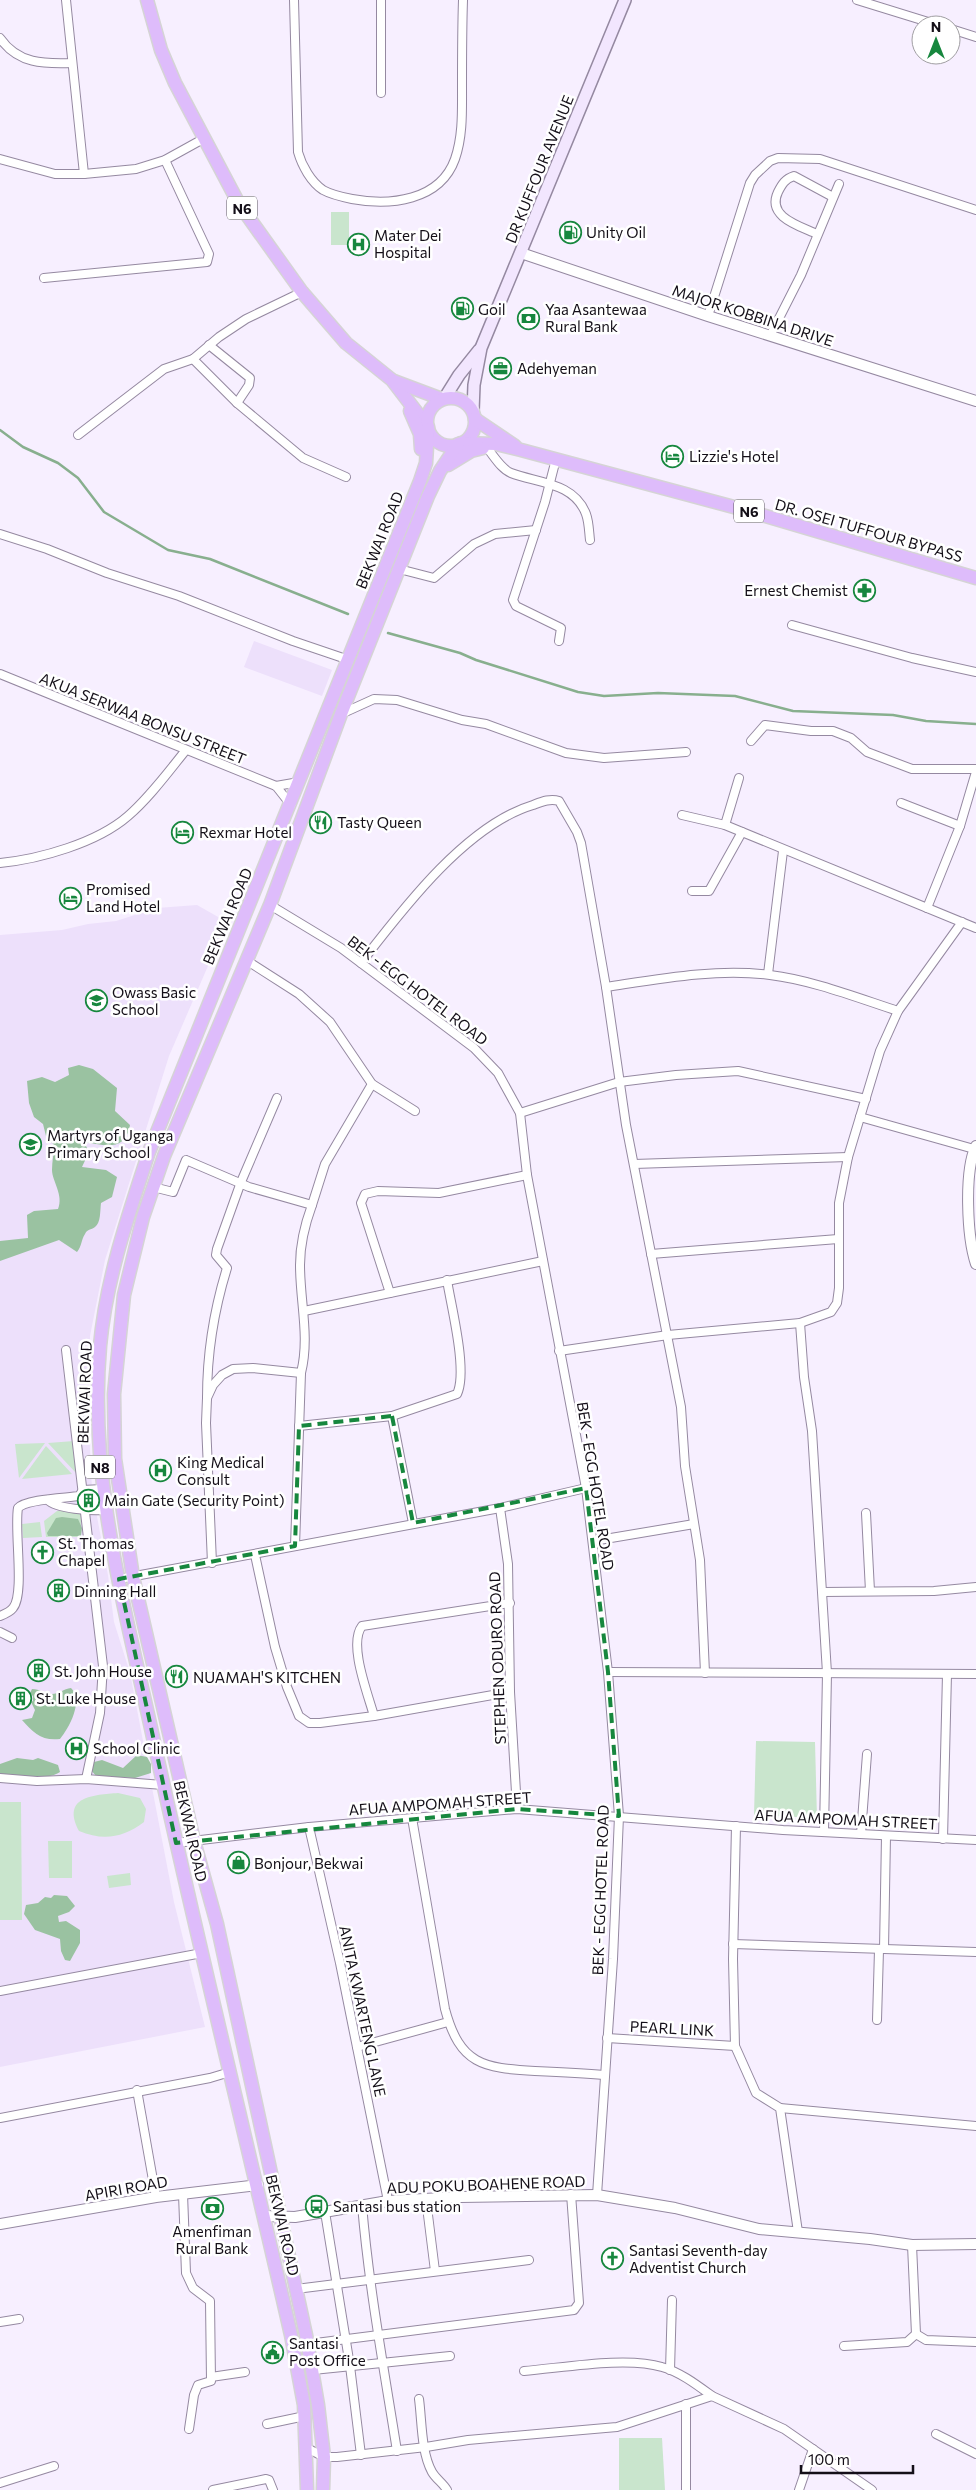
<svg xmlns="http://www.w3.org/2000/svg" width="976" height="2490" font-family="Commissioner,sans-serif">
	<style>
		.built { fill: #ede0fb }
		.green { fill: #c9e5cd }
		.forest { fill: #9ac2a1 }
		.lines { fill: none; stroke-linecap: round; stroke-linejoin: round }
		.stream { stroke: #88af8e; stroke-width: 2.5 }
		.minor-casing { stroke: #9589a1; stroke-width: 10 }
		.tertiary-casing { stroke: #9589a1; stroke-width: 12 }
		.secondary-casing { stroke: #9589a1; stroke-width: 14 }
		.trunk-casing { stroke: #d5d4d5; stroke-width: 15 }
		.minor { stroke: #fff; stroke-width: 8 }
		.tertiary { stroke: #fff; stroke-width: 10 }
		.secondary { stroke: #f2e6fe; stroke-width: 11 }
		.trunk { stroke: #debcfb; stroke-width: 12 }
		.marked { fill: none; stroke: #17873e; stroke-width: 4; stroke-dasharray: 10 6; stroke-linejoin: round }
		.labels { text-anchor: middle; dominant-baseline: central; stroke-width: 5; stroke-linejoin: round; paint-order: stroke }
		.shield { fill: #fff; stroke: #5a575d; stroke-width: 1 }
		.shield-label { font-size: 14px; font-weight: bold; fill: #140f18 }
		.street-label { font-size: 15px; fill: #140f18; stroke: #fff }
		.poi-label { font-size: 15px; fill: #140f18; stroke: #fff; text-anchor: start }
	</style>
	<rect width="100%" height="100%" fill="#f7efff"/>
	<g class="built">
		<path d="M254 641 332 670 322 696 244 667Z"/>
		<path d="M197 905 227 922 169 1056 105 1260 90 1336 89 1428 92 1490 108 1575 114 1622 130 1673 174 1902 205 2027 0 2067V935L62 930 88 924 116 921 157 908Z"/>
	</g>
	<g class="green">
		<rect x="331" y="212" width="18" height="33"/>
		<path d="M74 1441 77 1474 48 1443Z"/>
		<path d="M45 1443 19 1478 15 1444Z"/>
		<path d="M46 1446 72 1474 22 1479Z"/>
		<path d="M77 1510 81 1515V1537H46L44 1521 57 1511Z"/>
		<path d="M40 1522 42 1537 23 1538 22 1524Z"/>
		<path d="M756 1741 815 1742 817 1818 754 1815Z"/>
		<path d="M118 1793 140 1798 146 1809 144 1822C123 1838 103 1841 79 1831 61 1796 94 1795 118 1793Z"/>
		<path d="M0 1802H21L22 1920H0Z"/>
		<path d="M48 1841H72V1878H49Z"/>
		<path d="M130 1873 131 1885 109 1888 107 1876Z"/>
		<path d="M619 2438H662L665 2490H619Z"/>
	</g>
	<g class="forest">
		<path d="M79 1065 93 1069 117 1088 115 1111 130 1125C125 1154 102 1144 84 1142L89 1152 82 1167 106 1170 117 1177 112 1197 101 1203C100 1210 101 1223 95 1227 91 1230 87 1229 85 1234 81 1240 82 1246 77 1252L59 1240 0 1261V1241L28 1238 27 1215 34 1211 58 1209C64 1195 52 1181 52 1170 52 1161 54 1153 54 1145L46 1136 43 1124 34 1117 29 1103 27 1081 42 1077 55 1082 69 1075 68 1068Z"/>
		<path d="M62 1517 78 1519 82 1528 81 1536H48L47 1533 56 1518Z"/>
		<path d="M71 1688C84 1701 69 1728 60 1739 41 1741 34 1733 22 1720L32 1718 35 1710 31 1702 33 1701V1696L30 1693 32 1689C40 1689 44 1694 52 1694 58 1694 64 1689 71 1688Z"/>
		<path d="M137 1755 147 1757 151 1764V1773L135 1778 96 1776 86 1764 102 1760 123 1768Z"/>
		<path d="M17 1758 33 1760 38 1758 58 1765 60 1772C46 1781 17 1777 0 1775V1764Z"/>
		<path d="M54 1895 67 1896 75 1906 69 1912 58 1916 59 1922 66 1921 80 1930V1943L70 1961 65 1960 61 1951 60 1939 35 1930 24 1914 26 1905 38 1903 45 1897 51 1898Z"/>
	</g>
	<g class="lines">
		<g class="stream">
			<path d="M0 430 23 447 58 463 78 478 104 512 168 550 210 559 348 614"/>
			<path d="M388 633 460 653 476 660 578 692 604 696 658 693 735 696 793 711 893 715 926 721 976 724"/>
		</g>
		<defs>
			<g id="minor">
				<path d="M66 0 84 174"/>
				<path d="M294 0 298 152C302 166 311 182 323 190 332 195 342 197 352 199 390 206 440 201 455 159 463 136 462 111 462 87 462 58 462 29 463 0"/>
				<path d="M381 0V93"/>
				<path d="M857 0 938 25"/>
				<path d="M951 29 976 37"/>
				<path d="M0 38C18 64 44 64 72 63"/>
				<path d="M0 159 55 174H84L136 169 165 160 203 139"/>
				<path d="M817 234C800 226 766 217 778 192 782 184 785 179 794 176L833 197"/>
				<path d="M44 278 207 262 209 254 165 160"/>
				<path d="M708 316 750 183 755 175 770 161 778 158 820 159 976 210"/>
				<path d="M770 336 801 275 839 184"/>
				<path d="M209 345 250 378 249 385 237 403"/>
				<path d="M193 359 237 403 303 458 346 477"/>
				<path d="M78 435 164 369 193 359 219 337 246 319 302 292"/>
				<path d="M487 448C494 456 501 469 511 473 537 483 574 482 586 514 589 522 589 532 590 540"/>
				<path d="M556 459 545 502 513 600 516 606 561 628 559 641"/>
				<path d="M0 534 47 549 107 573 179 596 293 641 349 660"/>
				<path d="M399 569 434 578 474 544 495 534 536 530"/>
				<path d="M792 625 912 658 976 672"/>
				<path d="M0 674 276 786 291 805"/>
				<path d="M341 714 374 699 397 700 462 720 486 724 566 753 604 758 686 752"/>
				<path d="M751 741 765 725 811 731H833L851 738 867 752 912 769H976"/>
				<path d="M276 786 299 782"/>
				<path d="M901 803 960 826"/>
				<path d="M682 815 725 825 976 928"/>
				<path d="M725 825 739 778"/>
				<path d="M0 863C40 859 97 843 128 816 150 797 168 772 186 750"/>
				<path d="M692 891H709L742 832"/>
				<path d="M270 905 341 948 474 1048 498 1073 520 1113 527 1175 586 1488 608 1672 619 1816 613 1959 597 2195"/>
				<path d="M927 908 960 826 976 772"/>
				<path d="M246 960 299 994 330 1022 372 1084 415 1111"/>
				<path d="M361 963C402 910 466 825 533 805 541 802 550 798 559 801L577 832 581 843 606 987 626 1125 681 1407 685 1466 700 1560 705 1673"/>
				<path d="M768 974 783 851"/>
				<path d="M606 987C659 979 716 968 770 975 812 980 858 998 898 1011"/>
				<path d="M520 1113 619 1082 676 1075 738 1071 866 1099"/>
				<path d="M860 1117 974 1149"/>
				<path d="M634 1164 848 1157"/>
				<path d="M153 1187 173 1192 186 1160 249 1187 312 1205C305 1224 300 1245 300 1265 300 1302 310 1337 301 1373L295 1546"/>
				<path d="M312 1205 325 1164 372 1084"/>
				<path d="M651 1254 838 1239"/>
				<path d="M390 1293 361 1203 365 1194 378 1191 439 1193 527 1175"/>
				<path d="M304 1311 543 1261"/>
				<path d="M800 1323 804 1377 812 1431 827 1673 824 1832"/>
				<path d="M66 1350 103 1666 100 1713 86 1779"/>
				<path d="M559 1351 668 1335 800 1323 831 1312 837 1303 839 1288V1203L848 1157 880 1051 898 1011 962 922"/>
				<path d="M207 1398C207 1354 214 1310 227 1268L216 1255 217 1249 241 1182 277 1098"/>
				<path d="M392 1416 413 1523"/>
				<path d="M299 1426 392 1416 457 1394C468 1371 451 1306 447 1280"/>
				<path d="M48 1500C56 1509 92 1511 105 1510"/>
				<path d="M500 1508 508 1564 510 1692 517 1809"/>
				<path d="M866 1513 870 1591"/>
				<path d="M593 1541 694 1524"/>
				<path d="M255 1555 275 1647 287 1687 299 1716 309 1723H320L374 1716 510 1692"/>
				<path d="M212 1563 206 1423 207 1398 213 1385 222 1375 233 1369 253 1368 301 1373"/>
				<path d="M119 1579 500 1508 586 1488"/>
				<path d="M823 1592 934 1591 976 1587"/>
				<path d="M0 1616C5 1614 10 1612 13 1608 25 1594 14 1530 18 1508 26 1499 66 1498 79 1496L83 1490 102 1489"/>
				<path d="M0 1632 12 1638"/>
				<path d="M608 1672 976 1674"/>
				<path d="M374 1716C368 1694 348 1644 362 1626L510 1603"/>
				<path d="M0 1778 37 1781 86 1779 163 1785"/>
				<path d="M412 1818 445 2009C460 2065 483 2068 535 2071 558 2072 581 2073 604 2075"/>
				<path d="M736 1826 733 1959 735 2046 756 2093 780 2108 798 2232"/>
				<path d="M309 1827 340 1963 388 2201"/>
				<path d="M861 1834 867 1754"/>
				<path d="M943 1839 947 1674"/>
				<path d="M176 1843 309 1827 517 1809 783 1830 976 1840"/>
				<path d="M733 1944 976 1952"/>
				<path d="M884 1949 886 1836"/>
				<path d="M0 1991 202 1953"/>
				<path d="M877 2020 879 1950"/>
				<path d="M607 2038 735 2046"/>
				<path d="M357 2047 448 2022"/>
				<path d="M137 2090 156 2197"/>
				<path d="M780 2108 976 2126"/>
				<path d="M0 2118 210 2078 230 2072"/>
				<path d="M183 2194 186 2273 193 2288 210 2301 211 2381 198 2385 194 2395 189 2429"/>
				<path d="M426 2199 435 2271"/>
				<path d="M362 2205C369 2288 384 2369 397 2451"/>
				<path d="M325 2212 350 2366 361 2455"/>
				<path d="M912 2245 916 2334"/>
				<path d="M296 2289 529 2260"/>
				<path d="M0 2322 19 2319"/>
				<path d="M308 2344 574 2310 579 2303 571 2194"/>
				<path d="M844 2346 907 2342 916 2334 926 2340 976 2342"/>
				<path d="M313 2370 450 2356"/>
				<path d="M670 2370 672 2300"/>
				<path d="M524 2371C562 2368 626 2356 662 2367 680 2372 697 2385 712 2396"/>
				<path d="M211 2377 245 2372"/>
				<path d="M419 2399C422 2421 421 2452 432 2472 436 2479 443 2483 447 2490"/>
				<path d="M267 2424 305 2416"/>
				<path d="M936 2434 976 2454"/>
				<path d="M307 2448 324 2457H337L426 2447 468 2440 617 2427 712 2396 784 2429 872 2490"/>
				<path d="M0 2483 54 2466"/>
				<path d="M213 2490 266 2479 269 2480 273 2490"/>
				<path d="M686 2490V2404"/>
				<path d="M799 2490 813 2449"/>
			</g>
			<g id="tertiary">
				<path d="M521 253 708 316 976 401"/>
				<path d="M976 1146C964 1171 967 1237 976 1264"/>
				<path d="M264 2216 295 2217 388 2201 460 2197 597 2195 675 2208 759 2229 870 2239 912 2245 976 2244"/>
				<path d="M0 2224 156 2197 258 2185"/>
			</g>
			<g id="secondary">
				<path d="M444 399 459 375 479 350"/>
				<path d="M473 411 474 385 481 348 625 0"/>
			</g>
			<g id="trunk">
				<path d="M147 0 161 50 175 83 239 204 302 292 346 343 392 380 428 427"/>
				<path d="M394 381 442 399"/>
				<circle cx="451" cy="422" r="24"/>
				<path d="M410 411 420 434 421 449"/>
				<path d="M475 419 515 446"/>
				<path d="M461 443 496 444 521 450 745 510 976 578"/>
				<path d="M448 465 471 451 483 448"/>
				<path d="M307 2490 304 2405 291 2335C246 2137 197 1940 154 1742 126 1611 88 1481 100 1346 106 1279 128 1216 149 1152L420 481 426 463 428 429"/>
				<path d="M323 2490 324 2457 318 2405 306 2335 217 1924 194 1841 133 1577 115 1459 114 1394 124 1295 143 1217 164 1156 270 905 341 714 428 496 440 471 458 444"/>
			</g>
		</defs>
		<use href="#minor" class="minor-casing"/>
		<use href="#tertiary" class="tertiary-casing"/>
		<use href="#secondary" class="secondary-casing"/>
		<use href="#trunk" class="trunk-casing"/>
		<use href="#minor" class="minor"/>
		<use href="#tertiary" class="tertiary"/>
		<use href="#secondary" class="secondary"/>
		<use href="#trunk" class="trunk"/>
	</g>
	<path class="marked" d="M392 1416 413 1523 586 1488 608 1672 619 1816 517 1809 176 1843 119 1579 295 1546 299 1426Z"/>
	<defs>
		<symbol id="fuel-ring" viewBox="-11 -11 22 22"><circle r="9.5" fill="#fff" stroke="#17873e" stroke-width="1.5"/><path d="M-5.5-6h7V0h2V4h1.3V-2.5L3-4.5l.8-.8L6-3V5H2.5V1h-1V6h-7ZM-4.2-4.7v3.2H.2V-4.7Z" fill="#17873e"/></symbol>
		<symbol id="hospital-ring" viewBox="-11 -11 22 22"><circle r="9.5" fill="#fff" stroke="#17873e" stroke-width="1.5"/><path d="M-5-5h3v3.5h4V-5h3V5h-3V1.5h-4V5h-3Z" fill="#17873e"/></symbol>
		<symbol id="bank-ring" viewBox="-11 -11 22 22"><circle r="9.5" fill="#fff" stroke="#17873e" stroke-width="1.5"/><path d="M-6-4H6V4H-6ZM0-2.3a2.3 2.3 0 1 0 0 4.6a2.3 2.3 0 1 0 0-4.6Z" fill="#17873e"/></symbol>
		<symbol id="office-ring" viewBox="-11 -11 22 22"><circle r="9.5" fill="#fff" stroke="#17873e" stroke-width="1.5"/><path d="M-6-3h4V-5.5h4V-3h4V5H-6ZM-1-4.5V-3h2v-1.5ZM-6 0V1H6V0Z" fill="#17873e"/></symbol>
		<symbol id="hotel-ring" viewBox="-11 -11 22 22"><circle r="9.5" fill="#fff" stroke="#17873e" stroke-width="1.5"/><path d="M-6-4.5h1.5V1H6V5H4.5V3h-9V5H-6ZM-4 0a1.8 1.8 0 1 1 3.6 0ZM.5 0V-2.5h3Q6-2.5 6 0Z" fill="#17873e"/></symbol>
		<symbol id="pharmacy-ring" viewBox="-11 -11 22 22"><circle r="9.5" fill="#fff" stroke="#17873e" stroke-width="1.5"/><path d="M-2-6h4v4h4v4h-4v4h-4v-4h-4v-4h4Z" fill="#17873e"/></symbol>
		<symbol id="restaurant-ring" viewBox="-11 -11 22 22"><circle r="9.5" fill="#fff" stroke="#17873e" stroke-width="1.5"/><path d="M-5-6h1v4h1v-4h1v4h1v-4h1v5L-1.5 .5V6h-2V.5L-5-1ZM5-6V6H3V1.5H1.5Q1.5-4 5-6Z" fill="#17873e"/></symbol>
		<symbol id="school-ring" viewBox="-11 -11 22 22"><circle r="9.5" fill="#fff" stroke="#17873e" stroke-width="1.5"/><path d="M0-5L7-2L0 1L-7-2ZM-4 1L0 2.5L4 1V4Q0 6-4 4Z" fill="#17873e"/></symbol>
		<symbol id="building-ring" viewBox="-11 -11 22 22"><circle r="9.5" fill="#fff" stroke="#17873e" stroke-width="1.5"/><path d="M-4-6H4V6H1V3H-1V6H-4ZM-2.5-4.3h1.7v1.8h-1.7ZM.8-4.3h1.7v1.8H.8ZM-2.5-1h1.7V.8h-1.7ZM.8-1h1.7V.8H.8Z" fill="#17873e"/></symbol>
		<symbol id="church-ring" viewBox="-11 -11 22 22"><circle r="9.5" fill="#fff" stroke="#17873e" stroke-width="1.5"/><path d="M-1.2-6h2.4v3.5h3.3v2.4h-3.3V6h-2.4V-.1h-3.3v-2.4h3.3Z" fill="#17873e"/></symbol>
		<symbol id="shop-ring" viewBox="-11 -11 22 22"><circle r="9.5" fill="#fff" stroke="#17873e" stroke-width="1.5"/><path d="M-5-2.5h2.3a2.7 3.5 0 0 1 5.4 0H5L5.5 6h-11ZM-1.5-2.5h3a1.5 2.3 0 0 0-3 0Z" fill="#17873e"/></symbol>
		<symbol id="bus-ring" viewBox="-11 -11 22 22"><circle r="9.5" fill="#fff" stroke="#17873e" stroke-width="1.5"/><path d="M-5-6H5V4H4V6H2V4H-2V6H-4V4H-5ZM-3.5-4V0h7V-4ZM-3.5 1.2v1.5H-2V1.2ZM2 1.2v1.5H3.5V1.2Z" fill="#17873e"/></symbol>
		<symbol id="civic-ring" viewBox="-11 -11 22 22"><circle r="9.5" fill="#fff" stroke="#17873e" stroke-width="1.5"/><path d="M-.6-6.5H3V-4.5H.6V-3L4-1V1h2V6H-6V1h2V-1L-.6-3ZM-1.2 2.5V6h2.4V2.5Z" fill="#17873e"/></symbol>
	</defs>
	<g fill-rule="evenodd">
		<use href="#fuel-ring" x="558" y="220" width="25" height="25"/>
		<use href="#hospital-ring" x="346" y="232" width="25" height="25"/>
		<use href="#fuel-ring" x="450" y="296" width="25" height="25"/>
		<use href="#bank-ring" x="516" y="306" width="25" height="25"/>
		<use href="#office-ring" x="488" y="356" width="25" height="25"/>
		<use href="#hotel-ring" x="660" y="444" width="25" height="25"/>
		<use href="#pharmacy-ring" x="852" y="578" width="25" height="25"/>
		<use href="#restaurant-ring" x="308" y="810" width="25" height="25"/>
		<use href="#hotel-ring" x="170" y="820" width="25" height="25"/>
		<use href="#hotel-ring" x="58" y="886" width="25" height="25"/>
		<use href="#school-ring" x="84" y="988" width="25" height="25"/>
		<use href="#school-ring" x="18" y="1132" width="25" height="25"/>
		<use href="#hospital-ring" x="148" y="1458" width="25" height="25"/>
		<use href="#building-ring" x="76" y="1488" width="25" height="25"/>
		<use href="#church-ring" x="30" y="1540" width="25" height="25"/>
		<use href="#building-ring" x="46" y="1578" width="25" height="25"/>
		<use href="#building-ring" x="26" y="1658" width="25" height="25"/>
		<use href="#restaurant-ring" x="164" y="1664" width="25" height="25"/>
		<use href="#building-ring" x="8" y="1686" width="25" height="25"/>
		<use href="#hospital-ring" x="64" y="1736" width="25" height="25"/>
		<use href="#shop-ring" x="226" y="1850" width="25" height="25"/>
		<use href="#bus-ring" x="304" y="2194" width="25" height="25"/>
		<use href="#bank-ring" x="200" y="2196" width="25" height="25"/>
		<use href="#church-ring" x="600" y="2246" width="25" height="25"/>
		<use href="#civic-ring" x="260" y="2340" width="25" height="25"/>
	</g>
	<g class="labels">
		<g class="shield">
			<rect x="227" y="196.5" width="30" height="23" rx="4"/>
			<rect x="734" y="499.5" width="30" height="23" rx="4"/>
			<rect x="85" y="1455.5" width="30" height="23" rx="4"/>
		</g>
		<g class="shield-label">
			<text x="242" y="208">N6</text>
			<text x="749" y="511">N6</text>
			<text x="100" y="1467">N8</text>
		</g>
		<g class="street-label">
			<text transform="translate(539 169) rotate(-68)">DR KUFFOUR AVENUE</text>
			<text transform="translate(753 315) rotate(18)">MAJOR KOBBINA DRIVE</text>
			<text transform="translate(869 530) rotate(16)">DR. OSEI TUFFOUR BYPASS</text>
			<text transform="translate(379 540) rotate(-68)">BEKWAI ROAD</text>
			<text transform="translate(143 718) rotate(22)">AKUA SERWAA BONSU STREET</text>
			<text transform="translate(227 916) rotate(-67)">BEKWAI ROAD</text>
			<text transform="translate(418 990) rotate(37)">BEK - EGG HOTEL ROAD</text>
			<text transform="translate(84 1392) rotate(-88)">BEKWAI ROAD</text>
			<text transform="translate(596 1486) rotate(81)">BEK - EGG HOTEL ROAD</text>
			<text transform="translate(497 1658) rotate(-92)">STEPHEN ODURO ROAD</text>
			<text transform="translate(440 1803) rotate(-4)">AFUA AMPOMAH STREET</text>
			<text transform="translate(846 1819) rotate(3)">AFUA AMPOMAH STREET</text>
			<text transform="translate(191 1831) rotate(77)">BEKWAI ROAD</text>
			<text transform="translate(600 1890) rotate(-88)">BEK - EGG HOTEL ROAD</text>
			<text transform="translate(363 2011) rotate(78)">ANITA KWARTENG LANE</text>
			<text transform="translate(672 2028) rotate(3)">PEARL LINK</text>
			<text transform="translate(486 2184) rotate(-2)">ADU POKU BOAHENE ROAD</text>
			<text transform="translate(126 2188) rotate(-10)">APIRI ROAD</text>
			<text transform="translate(283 2225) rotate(77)">BEKWAI ROAD</text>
		</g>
		<g class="poi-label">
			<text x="586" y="232">Unity Oil</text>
			<text x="374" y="235">Mater Dei<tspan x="374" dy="17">Hospital</tspan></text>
			<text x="478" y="309">Goil</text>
			<text x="545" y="309">Yaa Asantewaa<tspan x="545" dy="17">Rural Bank</tspan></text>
			<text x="517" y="368">Adehyeman</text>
			<text x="689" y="456">Lizzie's Hotel</text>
			<text x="848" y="590" text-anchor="end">Ernest Chemist</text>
			<text x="337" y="822">Tasty Queen</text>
			<text x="199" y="832">Rexmar Hotel</text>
			<text x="86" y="889">Promised<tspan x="86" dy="17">Land Hotel</tspan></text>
			<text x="112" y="992">Owass Basic<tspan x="112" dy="17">School</tspan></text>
			<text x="47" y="1135">Martyrs of Uganga<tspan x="47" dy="17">Primary School</tspan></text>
			<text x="177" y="1462">King Medical<tspan x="177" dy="17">Consult</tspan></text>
			<text x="104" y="1500">Main Gate (Security Point)</text>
			<text x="58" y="1543">St. Thomas<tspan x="58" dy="17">Chapel</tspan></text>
			<text x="74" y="1591">Dinning Hall</text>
			<text x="54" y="1671">St. John House</text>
			<text x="193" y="1677">NUAMAH'S KITCHEN</text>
			<text x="36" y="1698">St. Luke House</text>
			<text x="93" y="1748">School Clinic</text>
			<text x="254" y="1863">Bonjour, Bekwai</text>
			<text x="333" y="2206">Santasi bus station</text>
			<text x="212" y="2231" text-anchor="middle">Amenfiman<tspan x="212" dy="17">Rural Bank</tspan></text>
			<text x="629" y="2250">Santasi Seventh-day<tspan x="629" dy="17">Adventist Church</tspan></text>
			<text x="289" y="2343">Santasi<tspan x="289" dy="17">Post Office</tspan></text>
		</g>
	</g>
	<g transform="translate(936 40)"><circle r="24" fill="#ffffff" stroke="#a19fa3"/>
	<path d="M0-4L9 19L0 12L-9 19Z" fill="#17873e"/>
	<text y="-8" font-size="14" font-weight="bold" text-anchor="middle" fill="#140f18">N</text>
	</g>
	<path d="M801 2465v8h112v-8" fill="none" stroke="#140f18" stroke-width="2.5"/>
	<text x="808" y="2465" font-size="15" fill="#140f18" stroke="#ffffff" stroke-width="4" paint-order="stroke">100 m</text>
</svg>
